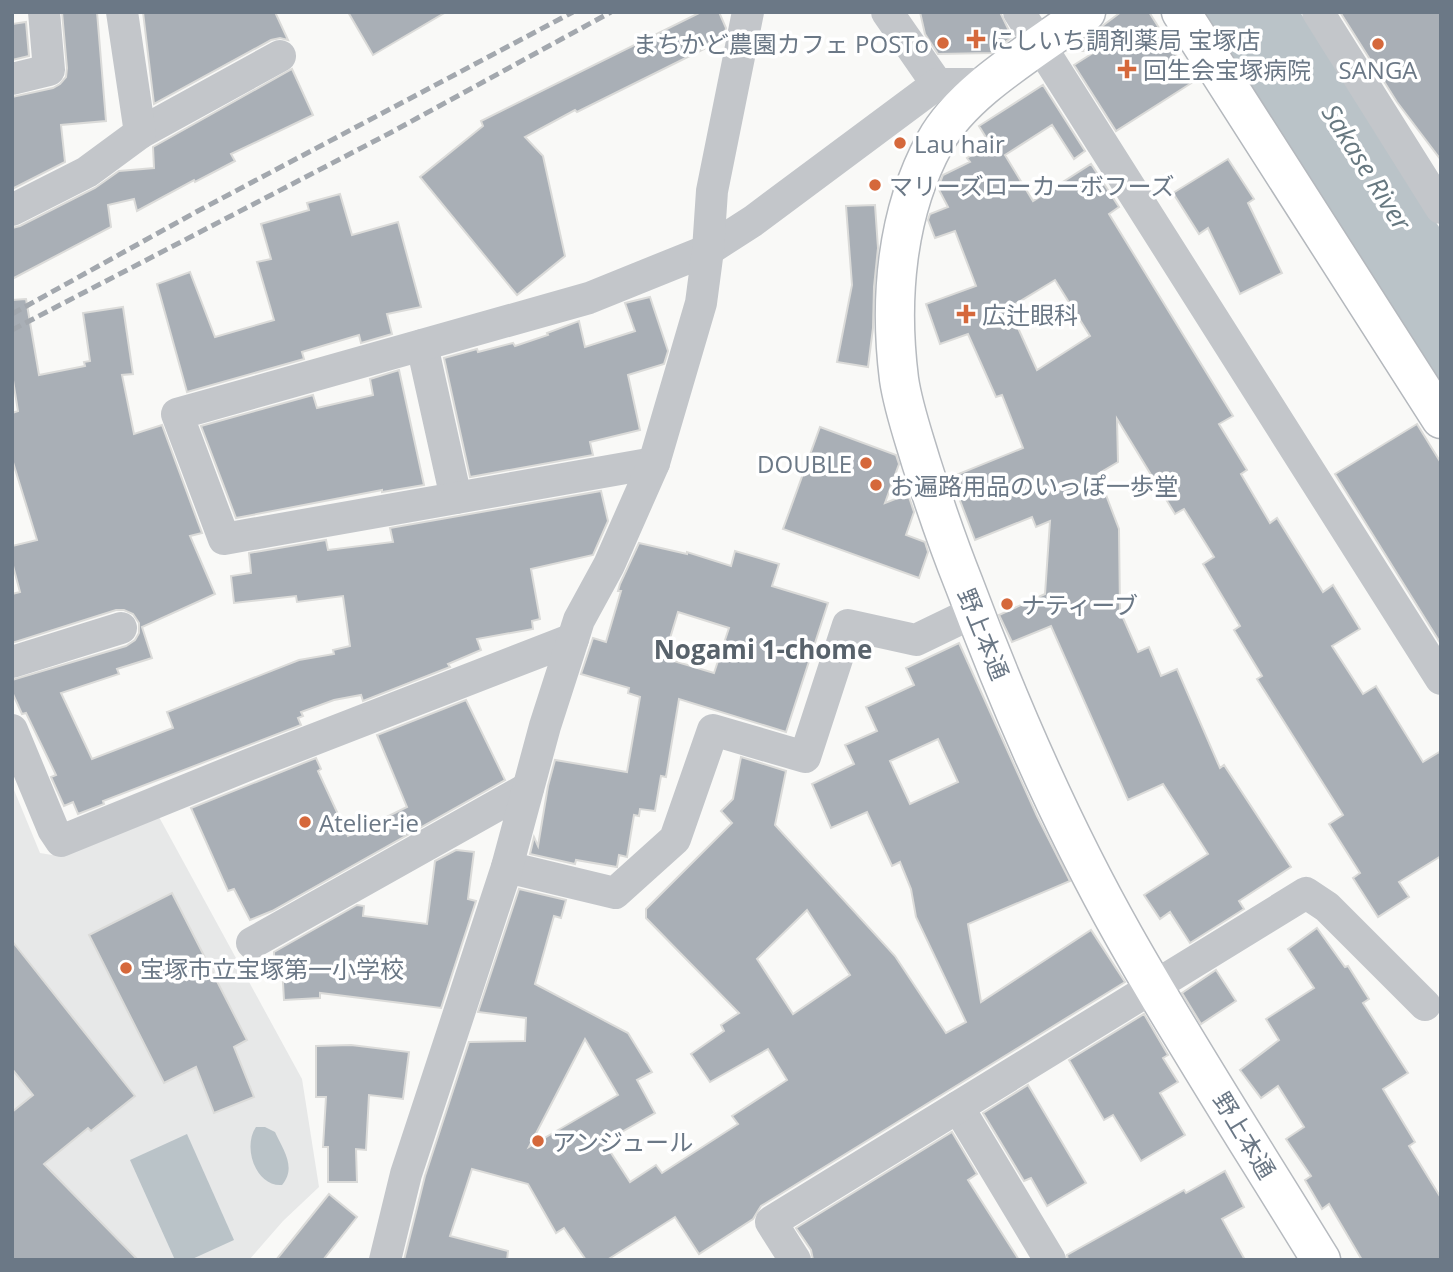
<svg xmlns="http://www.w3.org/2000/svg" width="1453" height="1272" font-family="'Open Sans','Noto Sans JP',sans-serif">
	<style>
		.built { fill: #e7e8e8 }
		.water { fill: #bac3c8 }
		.building { fill: #a9afb6; stroke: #dbdbd9; stroke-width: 2; fill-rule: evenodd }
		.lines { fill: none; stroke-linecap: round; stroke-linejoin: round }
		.secondary-casing { stroke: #b6babf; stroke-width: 41 }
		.primary-casing { stroke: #b4b8bd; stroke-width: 41 }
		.street { stroke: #c3c6ca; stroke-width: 32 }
		.secondary { stroke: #fff; stroke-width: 38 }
		.primary { stroke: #fff; stroke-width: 38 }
		.rail { stroke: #a3a8ae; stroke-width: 5; stroke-dasharray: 10 5; stroke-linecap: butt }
		.poi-dot { fill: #d5683b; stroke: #fff; stroke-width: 2.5 }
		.labels { text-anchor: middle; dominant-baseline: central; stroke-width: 7; stroke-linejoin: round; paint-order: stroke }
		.poi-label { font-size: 24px; fill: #6b7886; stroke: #fff; text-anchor: start }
		.street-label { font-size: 24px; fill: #6b7886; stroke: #fff }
		.water-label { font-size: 26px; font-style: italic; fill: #677880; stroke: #fff }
		.neighbourhood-label { font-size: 26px; font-weight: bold; fill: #58626b; stroke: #fff }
	</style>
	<rect width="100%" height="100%" fill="#f9f9f7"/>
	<path class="built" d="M12 785 40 853 58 856 159 817 302 1079 319 1187 283 1221 249 1260H12Z"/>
	<g class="water">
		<path d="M1197 12H1300L1441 230V387Z"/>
		<path d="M256 1127H265L275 1132C283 1150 297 1167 282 1185 256 1187 242 1147 256 1127Z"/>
		<path d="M187 1134 234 1240 190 1260H175L130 1160Z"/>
	</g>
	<g class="building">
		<path d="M62 12H97L106 121 61 125 65 162 12 189V97L53 88 60 84 66 77 67 68Z"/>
		<path d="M143 12H275L288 40 280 38 271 40 154 104Z"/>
		<path d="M348 12H446L373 55Z"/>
		<path d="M701 12H719L726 28 724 39 577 112 575 110 525 137 543 156 565 256 517 295 420 177 483 126 481 121Z"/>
		<path d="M920 12H1000L1012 37 991 53 938 54 925 34Z"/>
		<path d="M1121 12H1149L1193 82 1116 131 1074 65 1096 51H1069Z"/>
		<path d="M1340 12H1441V160L1397 102Z"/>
		<path d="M26 22 29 56 12 60V24Z"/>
		<path d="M292 69 313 115 231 154 235 161 195 182 194 180 137 211 134 199 108 205 111 227 12 279V228L20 226 95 188 119 171 154 168 153 147Z"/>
		<path d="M1043 85 1085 151 1074 159 1052 125 1005 155 1033 201 1091 164 1119 207 1109 214 1233 416 1219 424 1247 470 1241 474 1270 523 1277 518 1323 592 1333 585 1360 629 1332 646 1363 694 1376 686 1423 762 1441 751V856L1399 882 1409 897 1378 917 1353 878 1360 873 1329 824 1343 815 1257 679 1262 676 1234 630 1240 626 1203 564 1214 557 1184 509 1175 514 1117 419 1118 462 1098 474 1119 529 1120 611 1138 652 1149 647 1161 676 1177 669 1220 768 1224 765 1291 867 1239 901 1244 909 1190 943 1170 912 1160 919 1144 895 1208 854 1163 784 1128 800 1051 626 1012 642 999 615 1045 594 1050 521 1036 527 1032 517 975 540 951 477 1023 448 1002 395 996 397 968 334 940 344 926 304 976 286 955 231 935 238 928 220 930 214 948 207 938 188 943 175 970 162 967 158 990 144 979 126ZM1055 280 1090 336 1037 370 1009 308Z"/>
		<path d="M1228 159 1254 199 1248 203 1282 273 1240 294 1208 228 1199 234 1173 193Z"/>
		<path d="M340 194 352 235 398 222 421 307 387 314 392 334 361 343 359 335 302 352 304 359 187 392 157 284 190 272 215 337 274 320 257 262 271 259 261 224 309 210 307 203Z"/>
		<path d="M875 205 878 248 874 287 873 328 868 367 837 362 852 285 846 206Z"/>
		<path d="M650 297 668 351 664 364 628 375 640 430 590 442 593 455 470 477 444 358 477 349 478 352 513 343 515 346 548 335 547 333 579 321 585 347 635 331 625 303Z"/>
		<path d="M26 299 39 375 85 366 84 362 90 361 83 313 123 307 133 374 122 375 134 434 162 425 202 533 190 536 215 594 142 627 152 658 117 669 119 674 61 693 92 759 173 728 167 712 299 660 334 654 333 650 350 646 343 596 297 602 296 596 234 603 231 576 251 573 249 553 326 540 328 550 393 542 390 528 601 491 608 521 593 555 531 569 540 619 532 621 533 629 477 639 481 650 448 664 450 667 363 701 361 695 334 700 301 712 303 716 298 718 301 725 103 801 104 804 78 814 73 802 64 806 51 777 56 775 26 713 22 714 12 692V680L126 646 135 640 139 633V623L133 614 124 610H116L12 643V594L20 592 12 562V546L37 540 12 459V413L18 411 12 374V300Z"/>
		<path d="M399 370 424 485 382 492V490L236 518 201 426 313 395 317 408 373 395 370 379Z"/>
		<path d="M1417 424 1441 463V644L1335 474Z"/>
		<path d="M820 427 896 455 899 464 885 503 908 494 914 512 906 535 925 542 928 552 919 578 783 529Z"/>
		<path d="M639 543 687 554V552L731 566 735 551 779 564 772 586 828 603 786 732 679 699 666 777 661 776 655 811 640 809 639 816 634 815 627 857 619 855 617 867 576 860 575 864 530 854 534 837 538 846 548 786 555 760 627 772 640 697 628 693 629 688 581 674 593 638 606 642 621 591H618L620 584ZM678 612 729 628 714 673 664 658Z"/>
		<path d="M959 643 1037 816 1070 881 968 924 981 1002 1091 930 1125 982 761 1206 753 1219 699 1254 675 1217 607 1260H586L564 1228 556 1233 528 1184 472 1169 450 1236 508 1251 507 1260H404L425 1176 469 1042 525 1041 526 1018 478 1012 519 889 566 900 561 918 554 916 535 984 628 1033 652 1072 637 1080 655 1113 604 1142 630 1182 656 1165 662 1173 738 1124 732 1116 787 1080 768 1049 710 1082 691 1054 724 1031 721 1025 739 1013 646 918V909L732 823 721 811 733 799 741 757 786 771 775 825 895 956 946 1033 966 1022 916 917 911 889 900 862 892 866 867 812 831 828 812 784 854 764 845 745 877 731 866 707 914 685 906 668ZM938 739 958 782 910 804 890 761ZM807 910 850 975 793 1014 757 959ZM585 1039 618 1095 529 1147Z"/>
		<path d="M466 700 505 780 272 911 250 920 234 889 228 891 191 808 316 758 321 769 318 771 348 836 407 807 377 735Z"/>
		<path d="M456 850 474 852 468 899 476 901 441 1008 320 993V998L284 1000 282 966H274V952L357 905 364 906 363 916 427 924 435 861Z"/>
		<path d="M172 893 247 1040 234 1047 254 1097 214 1113 196 1067 164 1083 89 935Z"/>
		<path d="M1317 928 1345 967 1348 966 1369 999 1363 1003 1408 1073 1383 1089 1415 1142 1409 1146 1441 1198V1260H1362L1329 1204 1322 1209 1305 1180 1311 1176 1286 1139 1304 1127 1278 1086 1261 1098 1240 1070 1279 1040 1266 1019 1314 988 1288 949Z"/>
		<path d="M12 941 135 1096 91 1131 88 1128 44 1164 138 1260H12V1112L33 1095 12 1069Z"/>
		<path d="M1216 970 1236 1001 1201 1024 1182 993Z"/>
		<path d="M1144 1014 1168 1055 1163 1058 1178 1082 1160 1093 1185 1135 1141 1161 1113 1115 1104 1120 1069 1060Z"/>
		<path d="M351 1045 409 1052 403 1099 369 1095 366 1150 356 1149 357 1182H328V1147H323L326 1097H316V1046Z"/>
		<path d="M1028 1085 1086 1183 1047 1206 1031 1178 1024 1181 983 1113Z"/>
		<path d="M952 1132 977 1174 968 1180 1019 1260H813L811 1250 796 1228Z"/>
		<path d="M1225 1171 1244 1207 1222 1219 1245 1260H1068L1067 1255 1184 1190 1186 1193Z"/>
		<path d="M329 1194 357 1217 323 1260H276Z"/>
	</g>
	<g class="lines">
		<defs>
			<path id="secondary" d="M1086 12C1037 49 964 89 935 142 896 213 889 300 899 379 903 407 913 435 921 462 934 503 948 544 964 584 1009 704 1060 823 1124 936 1186 1046 1255 1152 1321 1260"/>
			<path id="primary" d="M1181 12 1441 419"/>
		</defs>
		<use href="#secondary" class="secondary-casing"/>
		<use href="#primary" class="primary-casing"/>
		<g class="street">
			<path d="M887 12 937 84"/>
			<path d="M1019 12 1441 679"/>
			<path d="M1318 12 1441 208"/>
			<path d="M12 79 49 70 44 12"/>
			<path d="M140 133 280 56"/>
			<path d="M12 210 87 172 140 133 122 12"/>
			<path d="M422 345 456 498"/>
			<path d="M654 463 224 539 177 414 589 298 708 250 753 221 937 84H986"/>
			<path d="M12 662 121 628"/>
			<path d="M12 730 53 829 61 841 248 765 573 639"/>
			<path d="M507 867 615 893 675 839 713 730 805 757 848 625 916 640 974 612"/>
			<path d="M252 943 528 788"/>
			<path d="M958 1107 1050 1260"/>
			<path d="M385 1260 406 1174 507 867 545 726 573 639 579 620 609 565 654 463 701 303 708 250 712 191 748 12"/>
			<path d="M795 1260 771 1222 1306 893 1327 907 1425 1005"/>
		</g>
		<use href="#secondary" class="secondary"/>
		<use href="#primary" class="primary"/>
		<g class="rail">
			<path d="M12 314 196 212 573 12"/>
			<path d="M12 330 390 133 611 12"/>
		</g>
	</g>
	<g class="poi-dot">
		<path d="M972.5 28.5h7v7h7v7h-7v7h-7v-7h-7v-7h7z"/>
		<circle cx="943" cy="43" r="7"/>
		<circle cx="1378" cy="44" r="7"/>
		<path d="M1123.5 58.5h7v7h7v7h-7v7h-7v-7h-7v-7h7z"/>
		<circle cx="900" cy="143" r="7"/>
		<circle cx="875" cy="185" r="7"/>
		<path d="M962.5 303.5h7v7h7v7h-7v7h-7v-7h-7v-7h7z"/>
		<circle cx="866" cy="463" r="7"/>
		<circle cx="876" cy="485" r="7"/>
		<circle cx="1007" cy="604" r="7"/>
		<circle cx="305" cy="822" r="7"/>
		<circle cx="126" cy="968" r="7"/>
		<circle cx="538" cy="1141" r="7"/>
	</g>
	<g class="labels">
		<g class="poi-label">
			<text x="990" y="39">にしいち調剤薬局 宝塚店</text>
			<text x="929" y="43" text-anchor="end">まちかど農園カフェ POSTo</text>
			<text x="1143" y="69">回生会宝塚病院</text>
			<text x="1378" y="69" text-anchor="middle">SANGA</text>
			<text x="914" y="143">Lau hair</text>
			<text x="889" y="185">マリーズローカーボフーズ</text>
			<text x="982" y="314">広辻眼科</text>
			<text x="852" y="463" text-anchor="end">DOUBLE</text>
			<text x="890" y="485">お遍路用品のいっぽ一歩堂</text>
			<text x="1021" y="604">ナティーブ</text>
			<text x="319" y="822">Atelier-ie</text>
			<text x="140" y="968">宝塚市立宝塚第一小学校</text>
			<text x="552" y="1141">アンジュール</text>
		</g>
		<g class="street-label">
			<text transform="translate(984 634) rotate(68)">野上本通</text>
			<text transform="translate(1245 1135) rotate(59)">野上本通</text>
		</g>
		<g class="water-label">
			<text transform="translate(1367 167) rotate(58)">Sakase River</text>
		</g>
		<g class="neighbourhood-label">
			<text x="763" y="649">Nogami 1-chome</text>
		</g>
	</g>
	<rect width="1453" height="1272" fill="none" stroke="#6b7886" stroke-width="28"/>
</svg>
